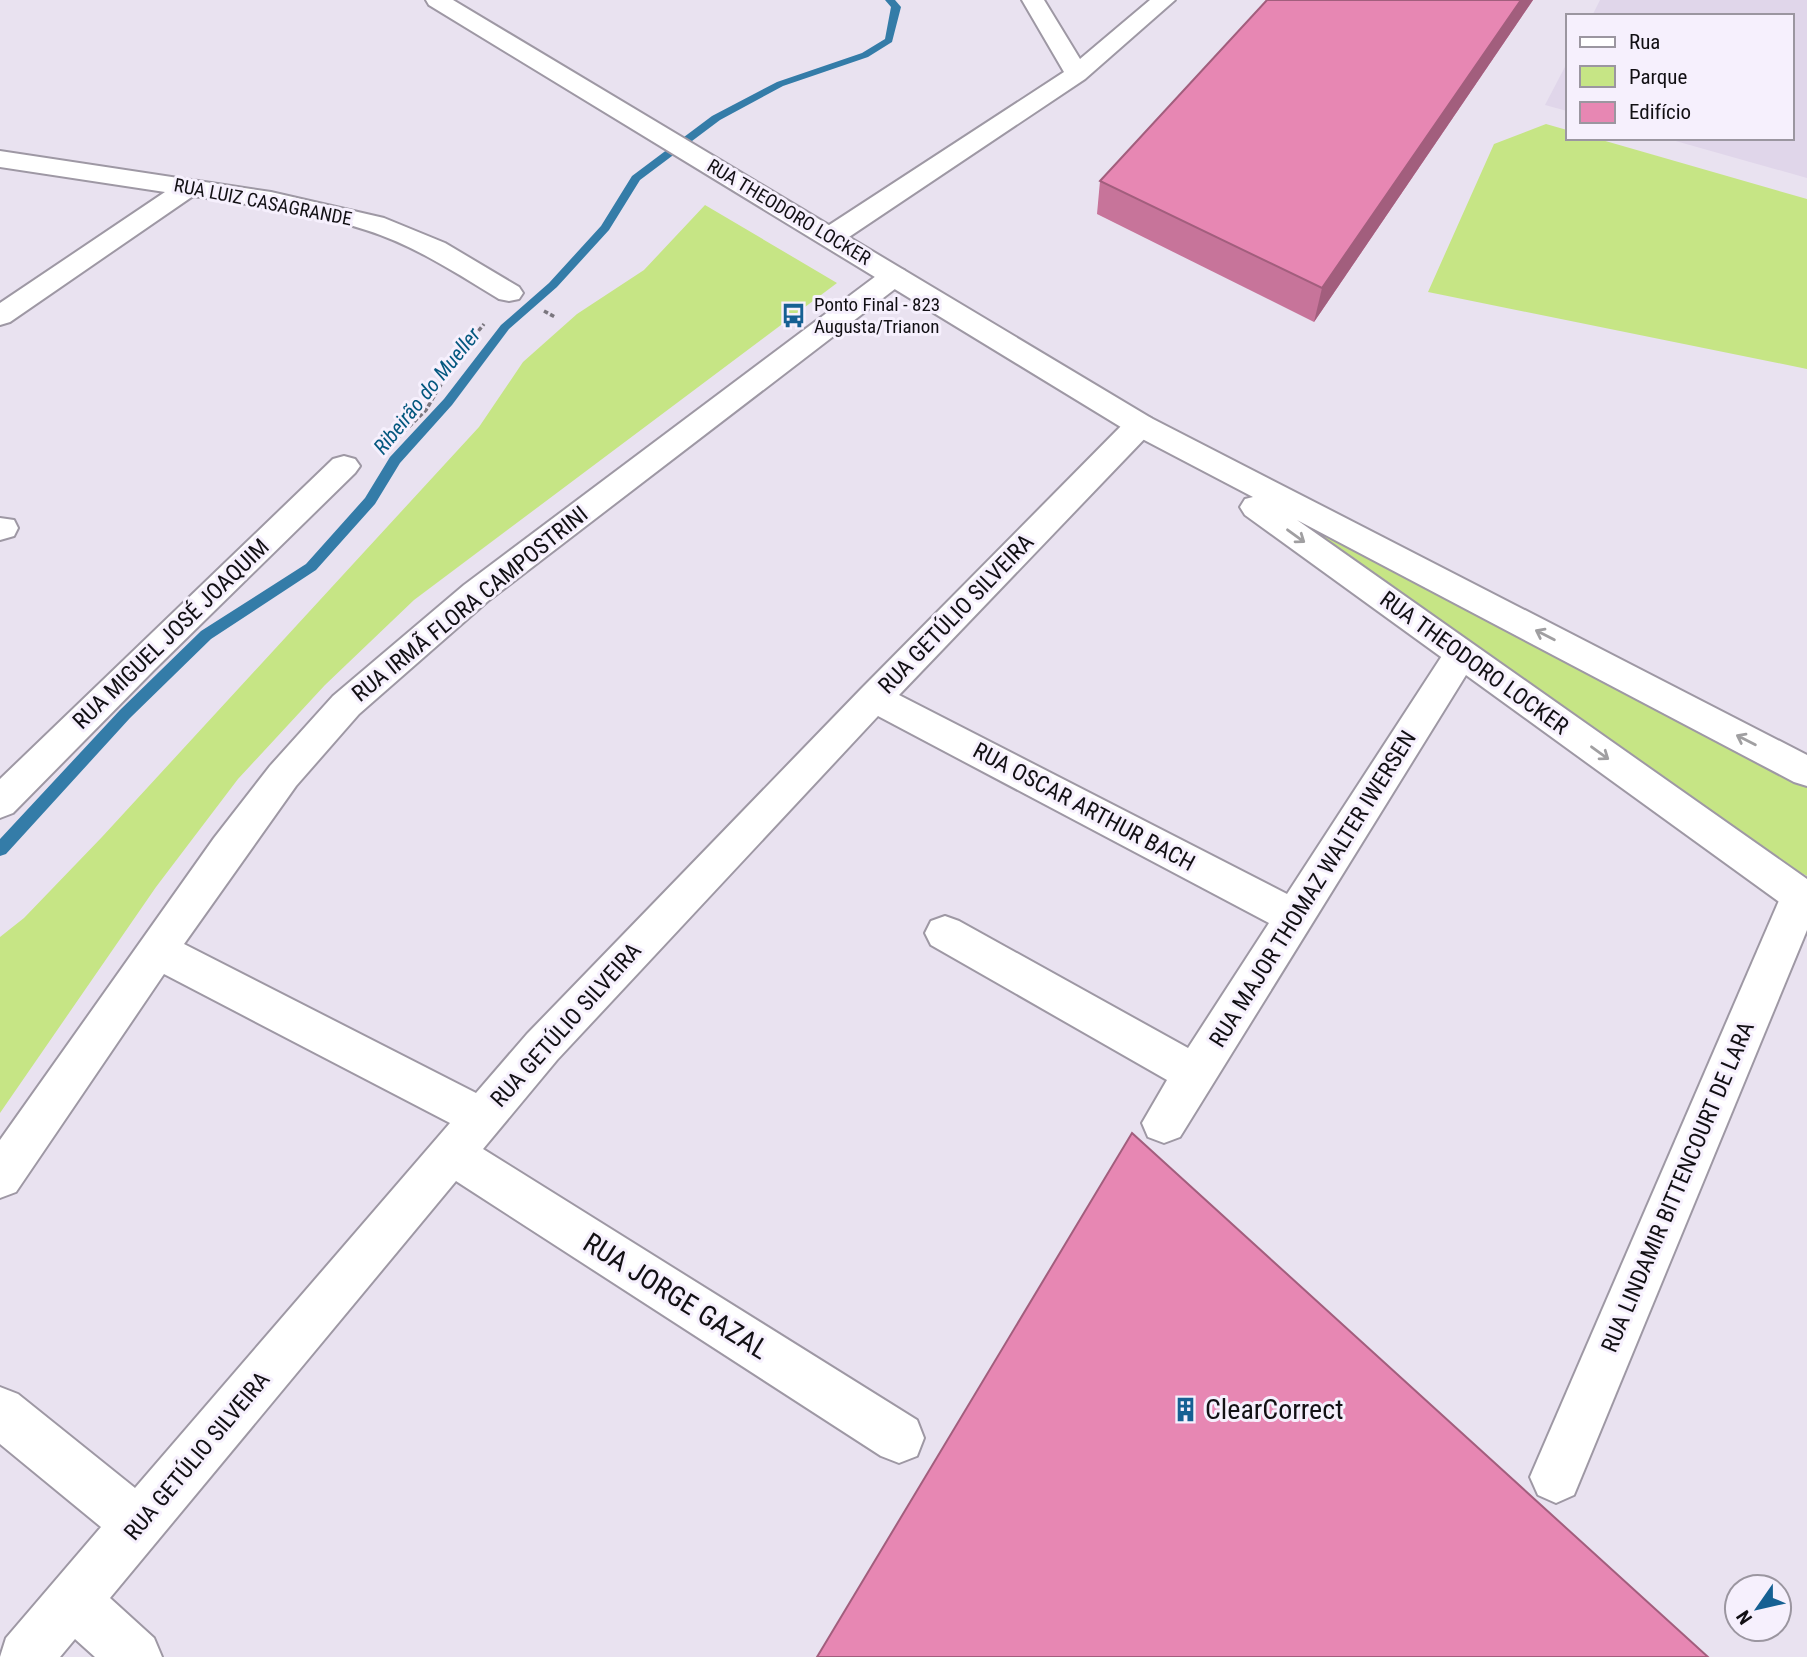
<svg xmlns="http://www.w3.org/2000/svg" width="1807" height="1657" font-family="'Roboto Condensed',sans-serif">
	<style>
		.built { fill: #e0d6ea }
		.green { fill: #c6e585 }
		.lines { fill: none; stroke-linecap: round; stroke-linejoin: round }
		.stream { fill: #347ca8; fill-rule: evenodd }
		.minor-casing { stroke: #9e98a4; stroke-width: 4 }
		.major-casing { stroke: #9e98a4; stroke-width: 4 }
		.path { stroke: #7a767e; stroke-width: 3.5; stroke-dasharray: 4.5 2.5; stroke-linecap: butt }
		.minor { fill: #fff; fill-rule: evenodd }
		.major { fill: #fff; fill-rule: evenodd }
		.wall { fill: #c7749a }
		.shaded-wall { fill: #a25e7d }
		.building { fill: #e787b3; stroke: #a25e7d; stroke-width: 2 }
		.oneway { stroke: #a09fa1 }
		.labels { text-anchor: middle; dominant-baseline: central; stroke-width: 6; stroke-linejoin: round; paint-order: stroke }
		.far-street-label { font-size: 19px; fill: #121014; stroke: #f6f0fd }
		.far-poi-label { font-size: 19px; fill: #121014; stroke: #f6f0fd; text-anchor: start }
		.far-water-label { font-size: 21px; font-style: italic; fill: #04587f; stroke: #f6f0fd }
		.street-label { font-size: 23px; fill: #121014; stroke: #f6f0fd }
		.near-street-label { font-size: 28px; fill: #121014; stroke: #f6f0fd }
		.near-poi-label { font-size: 28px; fill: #121014; stroke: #f6f0fd; text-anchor: start }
	</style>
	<rect width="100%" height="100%" fill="#e9e2f0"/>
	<g class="built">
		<path d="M1600 0H1807V178L1665 138H1791V16H1592Z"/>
		<path d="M1567 63V111L1545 105Z"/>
	</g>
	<g class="green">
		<path d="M1546 124 1567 130V138H1595L1807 199V369L1428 292 1494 144Z"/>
		<path d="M705 205 837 283 414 600 325 685 238 779 156 887 0 1113V937L24 918 102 837 479 427 523 362 577 314 644 270Z"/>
		<path d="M1285 515 1807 783V876L1781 862Z"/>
	</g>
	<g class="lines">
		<path class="stream" d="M885 0H895L901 7 892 42 868 57 783 86 720 120 640 180 609 230 557 287 509 329 452 405 400 463 375 504 316 570 211 639 130 718 6 854 0 856V839L120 710 201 631 306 564 365 498 390 457 444 399 501 325 549 283 601 226 632 176 712 116 777 82 862 53 885 39 891 7Z"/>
		<defs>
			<g id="minor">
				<path d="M1022 0H1044L1080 59 1150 0H1175L1085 79 840 243 830 245 820 243 816 237 820 231 1064 72Z"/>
				<path d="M0 151 271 192 384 218 445 243 519 287 523 293 519 299 509 301 499 299C456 273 414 245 366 230 311 212 251 205 193 196L10 322 0 325V303L165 192 0 167Z"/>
				<path d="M894 268 904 270 908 276 904 282 488 601 359 714 296 786 184 944 476 1093 527 1034 861 689 1129 418 1140 415 1151 418 1155 425 1151 432 899 695 1287 894 1449 645 1461 641 1473 645 1479 654 1180 1137 1164 1143 1148 1137 1142 1123 1167 1080 931 945 925 933 931 921 945 916 959 921 1188 1048 1269 923 878 716 557 1060 483 1149 917 1420 924 1438 917 1456 899 1463 881 1456 456 1181 110 1598 154 1638 162 1657H95L75 1639 60 1657H0L6 1638 101 1527 0 1444V1387L18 1394 135 1488 450 1123 164 974 16 1192 0 1198V1140L214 838 270 766 333 696 464 585 884 270Z"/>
				<path d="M344 456 355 459 360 466 355 473 154 670 13 813 0 818V779L333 459Z"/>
				<path d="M0 518 14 520 18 528 14 536 0 540Z"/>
				<path d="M1801 880 1807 882V930L1574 1495 1556 1503 1538 1495 1530 1477 1781 896 1787 885Z"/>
			</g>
			<path id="major" d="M426 0H453L1151 418 1807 755V786L1794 782 1297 520 1807 879V916L1793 912 1245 515 1240 507 1245 499 1253 497 1129 432 429 5Z"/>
		</defs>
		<use href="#minor" class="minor-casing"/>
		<use href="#major" class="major-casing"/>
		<g class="path">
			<path d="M544 311 555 317"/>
			<path d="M384 451 426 410 457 357 484 324"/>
		</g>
		<use href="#minor" class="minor"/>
		<use href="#major" class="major"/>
	</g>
	<path class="wall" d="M1267 0H1533L1314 322 1097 214 1100 181Z"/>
	<path class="shaded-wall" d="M1521 0H1533L1314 322 1322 288Z"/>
	<g class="building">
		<path d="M1267 0H1521L1322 288 1100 181Z"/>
		<path d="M1132 1133 1708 1657H817Z"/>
	</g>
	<defs><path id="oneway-shaft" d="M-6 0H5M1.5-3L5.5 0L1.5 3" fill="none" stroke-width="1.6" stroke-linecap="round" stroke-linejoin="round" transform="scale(1.75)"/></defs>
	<g class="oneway">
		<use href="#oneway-shaft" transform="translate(1296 536) rotate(36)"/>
		<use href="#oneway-shaft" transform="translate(1545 635) rotate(-153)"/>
		<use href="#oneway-shaft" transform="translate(1746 740) rotate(-153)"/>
		<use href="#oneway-shaft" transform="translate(1600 753) rotate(36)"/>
	</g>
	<defs>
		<symbol id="bus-bare" viewBox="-9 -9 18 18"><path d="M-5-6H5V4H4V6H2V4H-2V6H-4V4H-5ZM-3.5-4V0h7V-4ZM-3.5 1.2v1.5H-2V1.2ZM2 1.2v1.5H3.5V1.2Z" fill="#156093" stroke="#f6f0fd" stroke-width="2.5" paint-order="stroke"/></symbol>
		<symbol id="building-bare" viewBox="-9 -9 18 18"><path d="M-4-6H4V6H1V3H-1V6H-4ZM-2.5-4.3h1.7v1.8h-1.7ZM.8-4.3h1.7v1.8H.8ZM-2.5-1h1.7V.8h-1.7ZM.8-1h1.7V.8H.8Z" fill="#156093" stroke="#f6f0fd" stroke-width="2.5" paint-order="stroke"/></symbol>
	</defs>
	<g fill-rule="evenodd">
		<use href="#bus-bare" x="776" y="298" width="35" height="35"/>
		<use href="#building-bare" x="1168" y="1392" width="35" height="35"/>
	</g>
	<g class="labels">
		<g class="far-street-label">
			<text transform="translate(263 202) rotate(11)">RUA LUIZ CASAGRANDE</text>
			<text transform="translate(789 212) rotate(31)">RUA THEODORO LOCKER</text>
		</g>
		<g class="far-poi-label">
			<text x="814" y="304">Ponto Final - 823<tspan x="814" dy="22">Augusta/Trianon</tspan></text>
		</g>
		<g class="far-water-label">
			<text transform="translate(427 391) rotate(-51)">Ribeirão do Mueller</text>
		</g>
		<g class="street-label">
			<text transform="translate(470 604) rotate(-39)">RUA IRMÃ FLORA CAMPOSTRINI</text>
			<text transform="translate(956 614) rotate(-46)">RUA GETÚLIO SILVEIRA</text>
			<text transform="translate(171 634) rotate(-44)">RUA MIGUEL JOSÉ JOAQUIM</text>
			<text transform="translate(1474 663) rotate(36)">RUA THEODORO LOCKER</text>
			<text transform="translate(1084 807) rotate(28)">RUA OSCAR ARTHUR BACH</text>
			<text transform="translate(1313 889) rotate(-58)">RUA MAJOR THOMAZ WALTER IWERSEN</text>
			<text transform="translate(566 1025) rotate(-48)">RUA GETÚLIO SILVEIRA</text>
			<text transform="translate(1678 1187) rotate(-67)">RUA LINDAMIR BITTENCOURT DE LARA</text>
			<text transform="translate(197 1456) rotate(-50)">RUA GETÚLIO SILVEIRA</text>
		</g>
		<g class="near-street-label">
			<text transform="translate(676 1296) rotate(32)">RUA JORGE GAZAL</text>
		</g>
		<g class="near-poi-label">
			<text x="1205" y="1409">ClearCorrect</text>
		</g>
	</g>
	<rect x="1566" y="14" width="228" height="126" fill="#f6f0fd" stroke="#9b96a0" stroke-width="2"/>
	<rect x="1580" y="37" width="35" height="10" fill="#ffffff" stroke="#9b96a0" stroke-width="2"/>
	<text x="1629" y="49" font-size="21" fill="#121014">Rua</text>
	<rect x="1580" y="66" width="35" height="21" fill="#c6e585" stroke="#9b96a0" stroke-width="2"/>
	<text x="1629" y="84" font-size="21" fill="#121014">Parque</text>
	<rect x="1580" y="102" width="35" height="21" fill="#e787b3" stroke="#9b96a0" stroke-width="2"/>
	<text x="1629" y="119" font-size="21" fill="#121014">Edifício</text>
	<g transform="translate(1758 1608) rotate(236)"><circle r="33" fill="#f6f0fd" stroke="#9b96a0" stroke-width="2"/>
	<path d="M0-5L12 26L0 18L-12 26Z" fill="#156093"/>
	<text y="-10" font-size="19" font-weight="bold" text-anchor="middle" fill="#121014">N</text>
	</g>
</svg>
